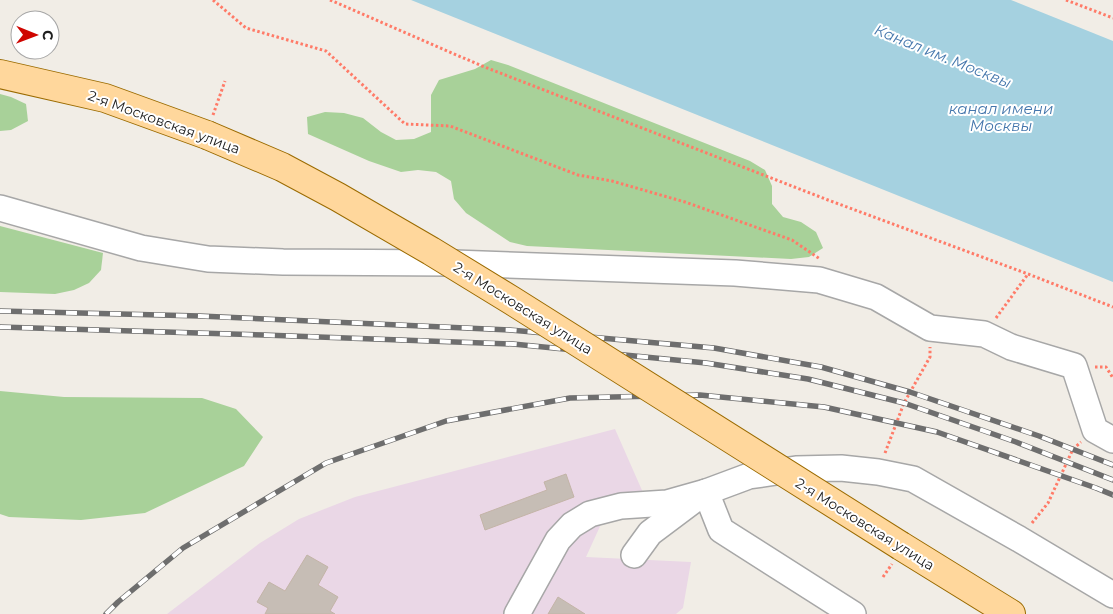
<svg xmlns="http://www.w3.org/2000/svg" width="1113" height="614" font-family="Montserrat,sans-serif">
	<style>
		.industrial { fill: #ead7e6 }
		.forest { fill: #a8d199 }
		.water { fill: #a5d1e0 }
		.building { fill: #c6bdb5; stroke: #c3b4a7 }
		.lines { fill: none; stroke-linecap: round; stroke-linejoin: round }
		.minor-casing { stroke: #a7a7a7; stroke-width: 28 }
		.major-casing { stroke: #9b6b00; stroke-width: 30 }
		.path { stroke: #ff7b68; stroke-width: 3; stroke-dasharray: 2.5 2.5; stroke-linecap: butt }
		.minor { stroke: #fff; stroke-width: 25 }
		.major { stroke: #ffd79c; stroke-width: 28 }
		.rail-casing { stroke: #6e6e6e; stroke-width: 5.5 }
		.rail { stroke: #fff; stroke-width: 4; stroke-dasharray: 11; stroke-linecap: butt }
		.major-bridge-casing { stroke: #9b6b00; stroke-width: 30; stroke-linecap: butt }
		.major-bridge { stroke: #ffd79c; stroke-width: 28 }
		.labels { text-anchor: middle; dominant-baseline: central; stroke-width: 4; stroke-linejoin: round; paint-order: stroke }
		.street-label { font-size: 14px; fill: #202020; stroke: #fff }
		.water-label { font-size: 15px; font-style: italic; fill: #4476ac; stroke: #fff }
	</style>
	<rect width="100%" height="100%" fill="#f1ede6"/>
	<path class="industrial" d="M615 429 652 513 602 522 586 557 691 562 683 608 676 614H167L260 543 299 519 355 497Z"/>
	<g class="forest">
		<path d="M491 60 508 65 750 161 765 170 772 186V204L783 217 801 222 816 232 823 248 809 257 791 259 527 246 510 242 466 213 454 199 451 181 436 172 418 170 401 172 369 161 308 134 307 117 325 112 344 113 363 118 381 132 396 140 414 139 431 132V95L439 80 475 69Z"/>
		<path d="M0 94 11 97 26 104 28 121 11 130 0 131Z"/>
		<path d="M0 226 103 253 101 270 89 283 74 290 55 294 0 292Z"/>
		<path d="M0 391 64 397 202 398 236 409 263 437 244 466 145 513 81 520 9 517 0 514Z"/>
	</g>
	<path class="water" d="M411 0H1011L1113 41V282Z"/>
	<g class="building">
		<path d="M566 474 574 497 485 530 480 515 547 490 544 482Z"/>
		<path d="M307 555 328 567 318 585 338 597 330 611 335 614H265L268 608 257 602 269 582 285 591Z"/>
		<path d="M558 597 585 614H548Z"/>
	</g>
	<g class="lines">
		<defs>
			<g id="minor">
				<path d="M0 208 141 248 208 259 283 262 454 263 735 273 819 280 876 297 930 328 984 334 1011 347 1074 366 1095 430 1113 440"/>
				<path d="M706 492 721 530 853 614"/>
				<path d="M634 555 650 533 694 500"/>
				<path d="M517 614 558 540 572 525 590 514 621 506 667 503 706 492 749 476 796 469 841 468 878 472 913 479 1019 539 1113 595"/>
			</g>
			<g id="major">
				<path d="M0 74 105 98 207 135"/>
				<path d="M901 546 1011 614"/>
			</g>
		</defs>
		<use href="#minor" class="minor-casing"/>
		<use href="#major" class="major-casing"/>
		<g class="path">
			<path d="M213 0 246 28 326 51 405 124 450 126 578 175 612 181 685 202 792 240 820 259"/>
			<path d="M330 0 482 66 828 200 1028 274 1113 307"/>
			<path d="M1066 0 1113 18"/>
			<path d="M213 115 225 81"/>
			<path d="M996 318 1028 274"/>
			<path d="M1095 367H1106L1113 378"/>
			<path d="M885 453 904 403 930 357V347"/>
			<path d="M1032 523 1048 503 1073 449 1081 442"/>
			<path d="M883 577 892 564"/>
		</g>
		<use href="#minor" class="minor"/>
		<use href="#major" class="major"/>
		<defs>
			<g id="rail">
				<path d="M0 311 200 316 510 330 714 348 821 367 910 392 1039 436 1113 465"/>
				<path d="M0 327 264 335 513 344 706 363 808 379 904 403 1016 442 1113 480"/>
				<path d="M106 614 118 602 183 548 326 463 446 421 570 398 700 395 824 407 937 432 1096 488 1113 495"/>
			</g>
		</defs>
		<use href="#rail" class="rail-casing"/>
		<use href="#rail" class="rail"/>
		<defs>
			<path id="major-bridge" d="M207 135 282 167 338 197 431 251 511 300 901 546"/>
		</defs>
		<use href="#major-bridge" class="major-bridge-casing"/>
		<use href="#major-bridge" class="major-bridge"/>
	</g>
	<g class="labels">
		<g class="street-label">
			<text transform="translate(164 122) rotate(20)">2-я Московская улица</text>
			<text transform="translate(523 308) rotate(32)">2-я Московская улица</text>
			<text transform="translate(865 524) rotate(32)">2-я Московская улица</text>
		</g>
		<g class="water-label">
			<text transform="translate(943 56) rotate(22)">Канал им. Москвы</text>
			<text x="1001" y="108">канал имени<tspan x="1001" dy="17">Москвы</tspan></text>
		</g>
	</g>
	<g transform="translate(35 35) rotate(91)"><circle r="24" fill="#ffffff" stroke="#a6a6a6"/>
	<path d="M0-4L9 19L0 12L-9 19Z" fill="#cf0500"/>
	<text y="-8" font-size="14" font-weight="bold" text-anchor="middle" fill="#202020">С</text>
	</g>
</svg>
